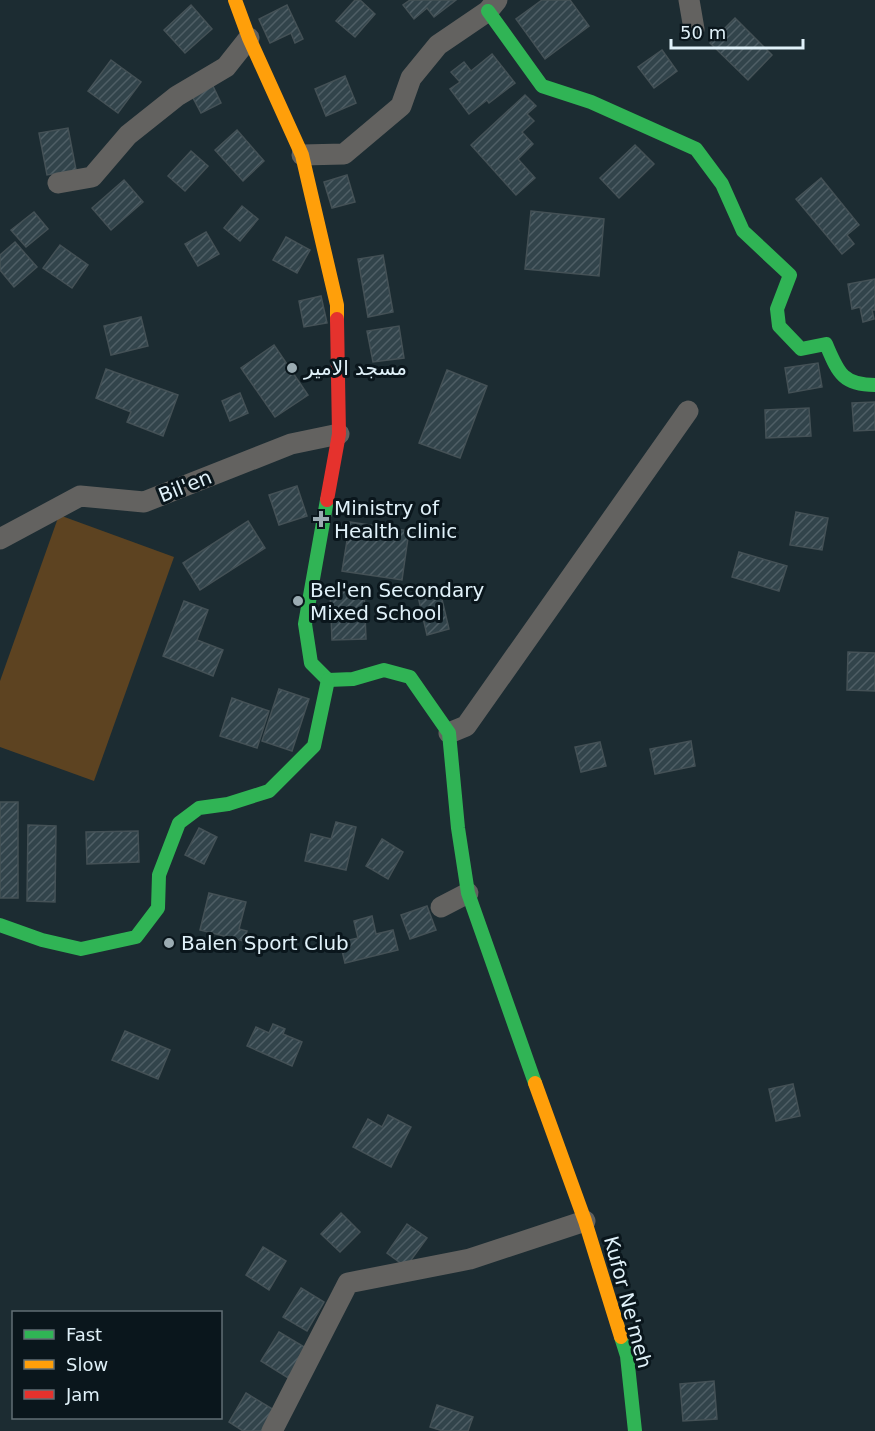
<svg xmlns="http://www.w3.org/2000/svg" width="875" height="1431" font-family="'DejaVu Sans','Noto Naskh Arabic',sans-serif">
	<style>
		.pitch { fill: #5d4321 }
		.building { fill: url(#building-hatch); stroke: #445156; stroke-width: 1.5 }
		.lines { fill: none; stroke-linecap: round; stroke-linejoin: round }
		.street { stroke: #636260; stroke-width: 21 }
		.fast { stroke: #30b455; stroke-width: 14 }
		.slow { stroke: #ff9f0a; stroke-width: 14 }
		.jam { stroke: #e5322d; stroke-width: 14 }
		.poi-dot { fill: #9bacb3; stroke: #0a161c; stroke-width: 2 }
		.labels { text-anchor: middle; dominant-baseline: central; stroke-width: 6; stroke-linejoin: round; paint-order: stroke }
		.poi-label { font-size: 20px; fill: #e0f1f9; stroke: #0a161c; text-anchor: start }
		.street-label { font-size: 20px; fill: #e0f1f9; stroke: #0a161c }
	</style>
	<defs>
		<pattern id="building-hatch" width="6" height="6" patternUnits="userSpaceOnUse" patternTransform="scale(1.5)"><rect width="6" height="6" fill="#32444b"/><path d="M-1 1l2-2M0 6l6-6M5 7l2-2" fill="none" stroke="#4f5f66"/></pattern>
	</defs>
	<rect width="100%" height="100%" fill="#1c2c32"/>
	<path class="pitch" d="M59 515 174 557 94 781 0 747V681Z"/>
	<g class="building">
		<path d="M355 0H360L375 14 355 37 336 21Z"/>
		<path d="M410 0H456L434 17 427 8 414 19 403 5Z"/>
		<path d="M542 0H570L589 26 545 59 516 19Z"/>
		<path d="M191 5 212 29 185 53 164 30Z"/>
		<path d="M287 5 303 39 295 43 291 33 270 43 259 19Z"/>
		<path d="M735 18 772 55 748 80 710 43Z"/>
		<path d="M662 50 677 71 654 88 638 67Z"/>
		<path d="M492 54 515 83 489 103 487 100 469 114 450 89 460 82 451 72 464 62 471 71Z"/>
		<path d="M111 60 141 82 118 113 88 91Z"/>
		<path d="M345 76 356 103 326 116 315 89Z"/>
		<path d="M212 84 221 103 201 113 191 94Z"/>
		<path d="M525 95 536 106 527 114 534 121 522 132 533 144 518 159 535 178 516 195 471 145Z"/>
		<path d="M68 128 76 170 47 175 39 133Z"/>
		<path d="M237 130 264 161 243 181 215 150Z"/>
		<path d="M635 145 654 164 619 198 600 178Z"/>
		<path d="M191 151 208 166 185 191 168 176Z"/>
		<path d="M347 175 355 202 332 208 324 182Z"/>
		<path d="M821 178 859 225 847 235 854 244 842 254 796 199Z"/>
		<path d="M124 180 143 202 111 230 92 208Z"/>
		<path d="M242 206 258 219 240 241 224 228Z"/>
		<path d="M531 211 604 219 599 276 525 269Z"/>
		<path d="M34 212 48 229 26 247 11 230Z"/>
		<path d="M206 232 219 254 198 266 185 244Z"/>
		<path d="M286 237 310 250 297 273 273 260Z"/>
		<path d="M15 242 37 267 14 287 0 270V255Z"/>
		<path d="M60 245 88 265 72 288 43 268Z"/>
		<path d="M383 255 393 312 368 317 358 259Z"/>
		<path d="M875 279V310H872L874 319 863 322 860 307 852 309 848 284Z"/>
		<path d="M321 296 327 323 304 327 299 301Z"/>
		<path d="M141 317 148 346 111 355 104 326Z"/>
		<path d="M399 326 404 358 373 362 367 331Z"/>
		<path d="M274 345 308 395 275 417 241 368Z"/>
		<path d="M818 363 822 387 789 393 785 368Z"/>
		<path d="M106 369 178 395 163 436 127 422 131 412 96 398Z"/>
		<path d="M447 370 487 386 460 458 419 443Z"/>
		<path d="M240 393 248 413 230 421 222 401Z"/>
		<path d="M875 402V430L854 431 852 403Z"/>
		<path d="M809 408 811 436 766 438 765 410Z"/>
		<path d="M297 486 307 516 279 525 269 495Z"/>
		<path d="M796 512 828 518 822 550 790 545Z"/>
		<path d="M248 521 265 548 200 590 183 563Z"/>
		<path d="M350 522 409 531 402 580 342 571Z"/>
		<path d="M739 552 787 566 779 591 732 577Z"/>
		<path d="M439 587 449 629 427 635 417 592Z"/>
		<path d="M364 590 366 639 332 640 330 592Z"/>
		<path d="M184 601 208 610 197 640 223 650 213 676 163 656Z"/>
		<path d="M848 652 875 653V691L847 690Z"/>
		<path d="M279 689 309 699 292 751 262 741Z"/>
		<path d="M232 698 269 711 257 748 220 736Z"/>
		<path d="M691 741 695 766 655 774 650 749Z"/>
		<path d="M600 742 606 766 581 772 575 747Z"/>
		<rect x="0" y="802" width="18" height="96"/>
		<path d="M336 822 356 827 346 870 305 861 311 834 331 839Z"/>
		<path d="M28 825 56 826 55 902 27 901Z"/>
		<path d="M199 828 217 837 204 864 185 855Z"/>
		<path d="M138 831 139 862 87 864 86 832Z"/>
		<path d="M382 839 403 852 388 879 366 866Z"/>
		<path d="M209 893 246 902 239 929 247 931 244 941 200 930Z"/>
		<path d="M427 906 436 930 410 939 401 915Z"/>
		<path d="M372 916 376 934 393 930 398 950 345 963 340 942 358 938 354 921Z"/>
		<path d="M273 1024 285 1029 283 1034 302 1042 292 1066 247 1046 256 1027 269 1033Z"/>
		<path d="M125 1031 170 1050 158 1079 112 1060Z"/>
		<path d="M793 1084 800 1116 776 1121 769 1089Z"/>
		<path d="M388 1115 411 1127 391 1167 353 1147 368 1119 382 1127Z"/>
		<path d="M341 1213 360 1232 340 1252 321 1234Z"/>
		<path d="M407 1224 427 1238 406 1267 387 1253Z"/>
		<path d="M263 1247 286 1261 269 1290 246 1275Z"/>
		<path d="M301 1288 324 1302 307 1331 283 1317Z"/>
		<path d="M279 1332 311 1351 293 1381 261 1361Z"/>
		<path d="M714 1381 717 1419 683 1421 680 1384Z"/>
		<path d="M246 1393 279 1413 267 1431H243L229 1422Z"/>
		<path d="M437 1405 473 1417 468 1431H443L430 1427Z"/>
	</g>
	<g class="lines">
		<g class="street">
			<path d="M689 0 694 29"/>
			<path d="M302 155 344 154 401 106 411 78 438 45 488 11 497 0"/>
			<path d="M58 183 92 177 128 135 177 96 226 67 249 38"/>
			<path d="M0 539 80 496 144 502 291 444 339 434"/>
			<path d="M449 733 466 726 688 411"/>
			<path d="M441 907 468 893"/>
			<path d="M272 1431 348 1283 470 1259 585 1221"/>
		</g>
		<g class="fast">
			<path d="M488 11 542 86 591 102 696 149 722 184 743 231 790 275 777 309 779 326 801 349 826 344C838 372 842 385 875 385"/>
			<path d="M327 500 305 624 311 663 328 680 353 679 384 670 410 677 449 733 458 828 468 893 535 1083"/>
			<path d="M0 925 42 940 81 949 136 937 158 908 159 875 179 823 199 808 228 804 269 791 314 746 328 680"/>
			<path d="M621 1337 627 1356 635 1431"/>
		</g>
		<g class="slow">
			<path d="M235 0 249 38 302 155 337 305V319"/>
			<path d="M535 1083 585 1221 621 1337"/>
		</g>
		<path class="jam" d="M327 500 339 434 337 319"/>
	</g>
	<g class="poi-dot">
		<circle cx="292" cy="368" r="6"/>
		<path d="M318 510h6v6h6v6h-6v6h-6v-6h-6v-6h6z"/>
		<circle cx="298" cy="601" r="6"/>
		<circle cx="169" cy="943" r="6"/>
	</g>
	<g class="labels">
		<g class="poi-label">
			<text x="304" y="368">مسجد الامير</text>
			<text x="334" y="508">Ministry of<tspan x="334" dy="23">Health clinic</tspan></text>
			<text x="310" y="590">Bel'en Secondary<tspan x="310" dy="23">Mixed School</tspan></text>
			<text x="181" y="943">Balen Sport Club</text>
		</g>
		<g class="street-label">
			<text transform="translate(185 486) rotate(-22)">Bil'en</text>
			<text transform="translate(628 1302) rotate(75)">Kufor Ne'meh</text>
		</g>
	</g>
	<rect x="12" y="1311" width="210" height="108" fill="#0a161c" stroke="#606e74" stroke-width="1.5"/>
	<rect x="24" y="1330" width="30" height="9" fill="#30b455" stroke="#606e74" stroke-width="1.5"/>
	<text x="66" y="1341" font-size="18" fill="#e0f1f9">Fast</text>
	<rect x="24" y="1360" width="30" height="9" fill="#ff9f0a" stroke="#606e74" stroke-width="1.5"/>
	<text x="66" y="1371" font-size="18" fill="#e0f1f9">Slow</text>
	<rect x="24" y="1390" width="30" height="9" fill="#e5322d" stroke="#606e74" stroke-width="1.5"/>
	<text x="66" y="1401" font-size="18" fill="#e0f1f9">Jam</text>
	<path d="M671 39v9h132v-9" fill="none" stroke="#e0f1f9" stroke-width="3"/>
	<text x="680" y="39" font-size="18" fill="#e0f1f9" stroke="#0a161c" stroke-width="4.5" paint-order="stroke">50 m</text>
</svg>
